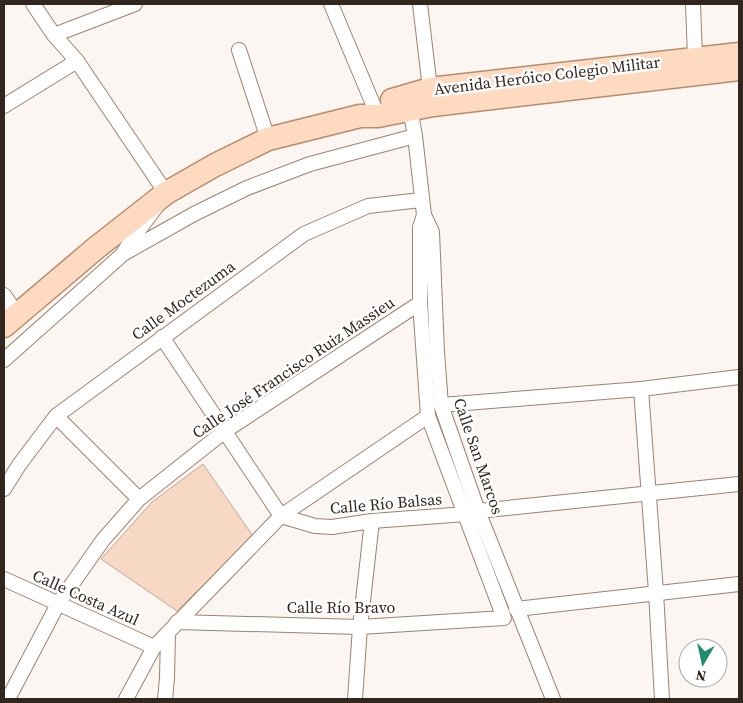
<svg xmlns="http://www.w3.org/2000/svg" width="743" height="703" font-family="'Source Serif 4',serif">
	<style>
		.building { fill: #f7d8c4; stroke: #c5a794 }
		.lines { fill: none; stroke-linecap: round; stroke-linejoin: round }
		.minor-casing { stroke: #9e826f; stroke-width: 16 }
		.primary-casing { stroke: #b68c6e; stroke-width: 25 }
		.minor { stroke: #fff; stroke-width: 14 }
		.primary { stroke: #fedac1; stroke-width: 22 }
		.labels { text-anchor: middle; dominant-baseline: central; stroke-width: 5; stroke-linejoin: round; paint-order: stroke }
		.street-label { font-size: 16px; fill: #32271f; stroke: #fff }
	</style>
	<rect width="100%" height="100%" fill="#fcf6f2"/>
	<path class="building" d="M203 464 253 536 177 611 101 559 152 502Z"/>
	<g class="lines">
		<defs>
			<g id="minor">
				<path d="M33 4 54 35 77 61 166 193C153 213 136 231 124 252"/>
				<path d="M331 4 378 116"/>
				<path d="M420 4 431 97"/>
				<path d="M693 4 695 58"/>
				<path d="M54 35 135 4"/>
				<path d="M239 50 268 139"/>
				<path d="M409 103 415 136 424 215 432 232 437 352 441 405 478 511 553 699"/>
				<path d="M4 106 77 61"/>
				<path d="M4 295 17 314"/>
				<path d="M162 337 281 516 315 526 332 527 372 521 466 514"/>
				<path d="M4 360 123 254 194 214 247 188 310 164 415 136"/>
				<path d="M641 389 656 592 662 699"/>
				<path d="M441 405 641 389 739 377"/>
				<path d="M56 416 139 499"/>
				<path d="M4 489 19 465 56 416 304 234 368 206 421 200"/>
				<path d="M478 511 739 484"/>
				<path d="M4 579 154 647"/>
				<path d="M516 609 739 584"/>
				<path d="M177 622 360 627 504 618 428 416 420 303V227L424 215"/>
				<path d="M8 699 58 604 103 540 139 499 225 431 420 303"/>
				<path d="M126 699 154 647 281 516 428 416"/>
				<path d="M165 699 167 678 168 633"/>
				<path d="M355 699 360 627 372 521"/>
			</g>
			<g id="primary">
				<path d="M392 100 430 89 739 54"/>
				<path d="M4 326 96 248 166 193 215 165 268 139 360 116H378L433 105 739 69"/>
			</g>
		</defs>
		<use href="#minor" class="minor-casing"/>
		<use href="#primary" class="primary-casing"/>
		<use href="#minor" class="minor"/>
		<use href="#primary" class="primary"/>
	</g>
	<g class="labels">
		<g class="street-label">
			<text transform="translate(547 75) rotate(-7)">Avenida Heróico Colegio Militar</text>
			<text transform="translate(183 300) rotate(-36)">Calle Moctezuma</text>
			<text transform="translate(293 367) rotate(-34)">Calle José Francisco Ruiz Massieu</text>
			<text transform="translate(479 456) rotate(71)">Calle San Marcos</text>
			<text transform="translate(386 503) rotate(-5)">Calle Río Balsas</text>
			<text transform="translate(86 597) rotate(24)">Calle Costa Azul</text>
			<text x="341" y="607">Calle Río Bravo</text>
		</g>
	</g>
	<rect width="743" height="703" fill="none" stroke="#32271f" stroke-width="10"/>
	<g transform="translate(703 663) rotate(189)"><circle r="24" fill="#ffffff" stroke="#ada9a5"/>
	<path d="M0-4L9 19L0 12L-9 19Z" fill="#208c6b"/>
	<text y="-8" font-size="14" font-weight="bold" text-anchor="middle" fill="#32271f">N</text>
	</g>
</svg>
